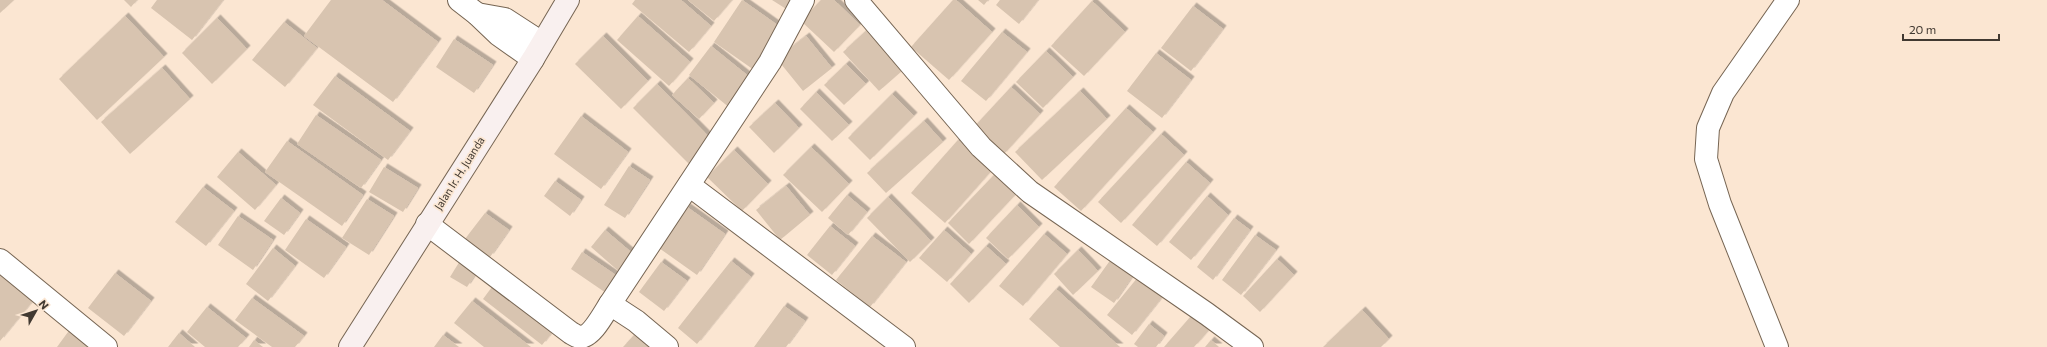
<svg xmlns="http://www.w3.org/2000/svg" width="2047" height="347" font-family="Commissioner,sans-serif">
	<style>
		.building { fill: #d8c4b0; filter: url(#shadow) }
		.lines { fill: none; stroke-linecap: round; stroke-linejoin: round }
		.street-casing { stroke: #766553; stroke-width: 24 }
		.secondary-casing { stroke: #766553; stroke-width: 24 }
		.street { stroke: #fff; stroke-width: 22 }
		.secondary { stroke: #f9f0ef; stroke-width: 22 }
		.labels { text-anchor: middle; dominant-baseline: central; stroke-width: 3.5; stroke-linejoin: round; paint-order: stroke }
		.street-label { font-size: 11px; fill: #413931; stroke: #fbe6d2 }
	</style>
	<defs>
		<filter id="shadow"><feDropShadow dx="3.5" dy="-3.5" stdDeviation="0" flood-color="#0004"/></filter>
	</defs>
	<rect width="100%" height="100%" fill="#fbe6d2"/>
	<g class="building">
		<path d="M0 0H14L0 13Z"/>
		<path d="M124 0H137L131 7Z"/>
		<path d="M157 0H223L192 40 151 8Z"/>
		<path d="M331 0H382L438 42 393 102 304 36Z"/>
		<path d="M635 0H681L711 26 689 52 632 4Z"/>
		<path d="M688 0H732L714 21Z"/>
		<path d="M742 0 783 29 754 70 714 42Z"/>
		<path d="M772 0H798L791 12Z"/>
		<path d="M821 0H834L860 25 834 52 801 21Z"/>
		<path d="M953 0H956L992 32 949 80 911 47Z"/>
		<path d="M978 0H988L984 5Z"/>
		<path d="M1000 0H1038L1019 24 996 5Z"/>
		<path d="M1092 1 1125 32 1084 76 1051 46Z"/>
		<path d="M1193 6 1223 29 1191 71 1161 48Z"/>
		<path d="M125 16 164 57 97 120 59 79Z"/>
		<path d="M638 16 690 62 669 86 617 40Z"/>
		<path d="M217 18 247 49 212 84 182 53Z"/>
		<path d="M284 22 317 48 285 87 252 60Z"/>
		<path d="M867 30 903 70 879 91 843 52Z"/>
		<path d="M1002 32 1027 52 986 101 961 81Z"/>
		<path d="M603 36 648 81 621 109 575 64Z"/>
		<path d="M806 36 832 68 803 91 777 59Z"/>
		<path d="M454 39 493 65 474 93 436 67Z"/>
		<path d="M711 46 752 79 730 108 689 75Z"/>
		<path d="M1046 51 1073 77 1043 108 1016 82Z"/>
		<path d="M1156 53 1191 80 1162 118 1127 91Z"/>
		<path d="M846 64 866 84 844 105 824 85Z"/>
		<path d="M162 68 190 99 130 154 101 122Z"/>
		<path d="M335 76 410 131 388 160 313 105Z"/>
		<path d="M688 78 714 103 699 119 672 95Z"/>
		<path d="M657 84 713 141 689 164 633 108Z"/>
		<path d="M1011 87 1040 114 1003 155 973 128Z"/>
		<path d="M1080 91 1107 119 1042 180 1015 152Z"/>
		<path d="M816 92 849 125 832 141 800 109Z"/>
		<path d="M892 94 914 116 870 160 848 138Z"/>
		<path d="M775 103 799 128 774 153 749 127Z"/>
		<path d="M1126 108 1153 132 1081 211 1054 187Z"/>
		<path d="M316 115 381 160 361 188 297 144Z"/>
		<path d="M581 116 628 152 601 189 554 154Z"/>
		<path d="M924 121 943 142 886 193 867 173Z"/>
		<path d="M1161 134 1184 155 1121 223 1098 202Z"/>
		<path d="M958 140 992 170 945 223 911 193Z"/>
		<path d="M287 141 363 195 342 226 265 172Z"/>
		<path d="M811 147 849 184 822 212 783 175Z"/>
		<path d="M734 150 768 184 742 211 707 177Z"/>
		<path d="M238 152 276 185 255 210 217 177Z"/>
		<path d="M1186 162 1210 183 1157 246 1132 225Z"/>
		<path d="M629 166 650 180 625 218 604 205Z"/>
		<path d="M384 167 418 188 403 212 369 192Z"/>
		<path d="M994 175 1015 195 969 244 948 223Z"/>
		<path d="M555 181 581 200 570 216 544 196Z"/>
		<path d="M786 186 810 215 780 240 756 210Z"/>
		<path d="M203 187 234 211 206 246 175 222Z"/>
		<path d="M847 195 867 212 848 235 828 218Z"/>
		<path d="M1207 196 1228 215 1191 260 1169 242Z"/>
		<path d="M888 197 931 241 910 262 867 218Z"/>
		<path d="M281 198 300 213 284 235 264 221Z"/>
		<path d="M367 199 394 216 369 255 342 238Z"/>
		<path d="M1017 205 1039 227 1008 259 986 238Z"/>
		<path d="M687 207 725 234 697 275 659 248Z"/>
		<path d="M485 213 509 230 490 257 465 239Z"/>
		<path d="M238 216 273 240 253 270 218 245Z"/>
		<path d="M1234 218 1250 230 1213 280 1197 267Z"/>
		<path d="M306 219 346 247 324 278 285 250Z"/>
		<path d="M830 226 855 246 832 275 807 255Z"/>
		<path d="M605 230 638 258 623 275 591 247Z"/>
		<path d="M944 230 971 254 947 282 919 258Z"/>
		<path d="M1044 234 1067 254 1023 306 999 286Z"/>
		<path d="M1255 235 1276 250 1241 295 1222 280Z"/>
		<path d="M872 236 906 262 870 307 836 280Z"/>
		<path d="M986 246 1006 264 969 303 950 284Z"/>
		<path d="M273 248 295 266 268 301 246 284Z"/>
		<path d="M1078 250 1098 271 1073 295 1054 274Z"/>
		<path d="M582 252 620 278 609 295 571 269Z"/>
		<path d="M1114 255 1136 271 1114 303 1091 287Z"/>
		<path d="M463 256 480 267 467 287 450 277Z"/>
		<path d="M1277 259 1294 275 1260 312 1243 296Z"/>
		<path d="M731 261 751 277 697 344 678 328Z"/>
		<path d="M661 262 687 281 664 311 639 292Z"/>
		<path d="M0 268 36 297 0 341Z"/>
		<path d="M1143 271 1167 291 1132 335 1107 315Z"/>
		<path d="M115 273 151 301 124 336 88 308Z"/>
		<path d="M495 283 554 330 542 345 483 299Z"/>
		<path d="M1056 289 1120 347H1060L1029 319Z"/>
		<path d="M252 298 304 336 295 347H272L235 320Z"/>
		<path d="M472 301 531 347H484L454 323Z"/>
		<path d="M784 306 805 321 786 347H754Z"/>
		<path d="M207 307 246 338 238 347H205L187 332Z"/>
		<path d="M1362 310 1389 339 1381 347H1323Z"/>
		<path d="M1192 315 1209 330 1194 347H1164Z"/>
		<path d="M1149 324 1164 336 1156 347H1138L1134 344Z"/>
		<path d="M71 328 94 347H57Z"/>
		<path d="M179 333 195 347H168Z"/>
		<path d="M635 334 650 347H623Z"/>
		<path d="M443 335 459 347H434Z"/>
		<path d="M254 340 263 347H249Z"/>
		<path d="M1211 340 1219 347H1205Z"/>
	</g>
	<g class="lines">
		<defs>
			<g id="street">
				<path d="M459 0 477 14 499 35 533 59"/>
				<path d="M856 0 981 147 1030 192 1207 314 1252 347"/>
				<path d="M477 14 505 19 542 43"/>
				<path d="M689 185 904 347"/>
				<path d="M427 224 571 333C573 334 577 337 580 337 592 337 604 313 610 304L636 321 667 347"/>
				<path d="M0 260 106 347"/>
				<path d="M610 304 770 62 803 0"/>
				<path d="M1777 347 1720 204 1706 159 1708 128 1723 93 1788 0"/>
			</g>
			<path id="secondary" d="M350 347 533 59 568 0"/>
		</defs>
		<use href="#street" class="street-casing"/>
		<use href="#secondary" class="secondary-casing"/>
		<use href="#street" class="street"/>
		<use href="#secondary" class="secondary"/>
	</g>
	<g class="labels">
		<g class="street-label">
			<text transform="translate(459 173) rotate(-58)">Jalan Ir. H. Juanda</text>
		</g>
	</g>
	<g transform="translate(36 311) rotate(51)" stroke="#fbe6d2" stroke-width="3" paint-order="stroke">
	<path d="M0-3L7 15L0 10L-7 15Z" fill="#413931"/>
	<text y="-6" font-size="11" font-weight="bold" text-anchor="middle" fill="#413931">N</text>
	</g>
	<path d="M1903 34v6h96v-6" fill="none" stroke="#413931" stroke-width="2"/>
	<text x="1909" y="34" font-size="12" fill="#413931" stroke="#fbe6d2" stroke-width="3" paint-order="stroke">20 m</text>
</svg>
